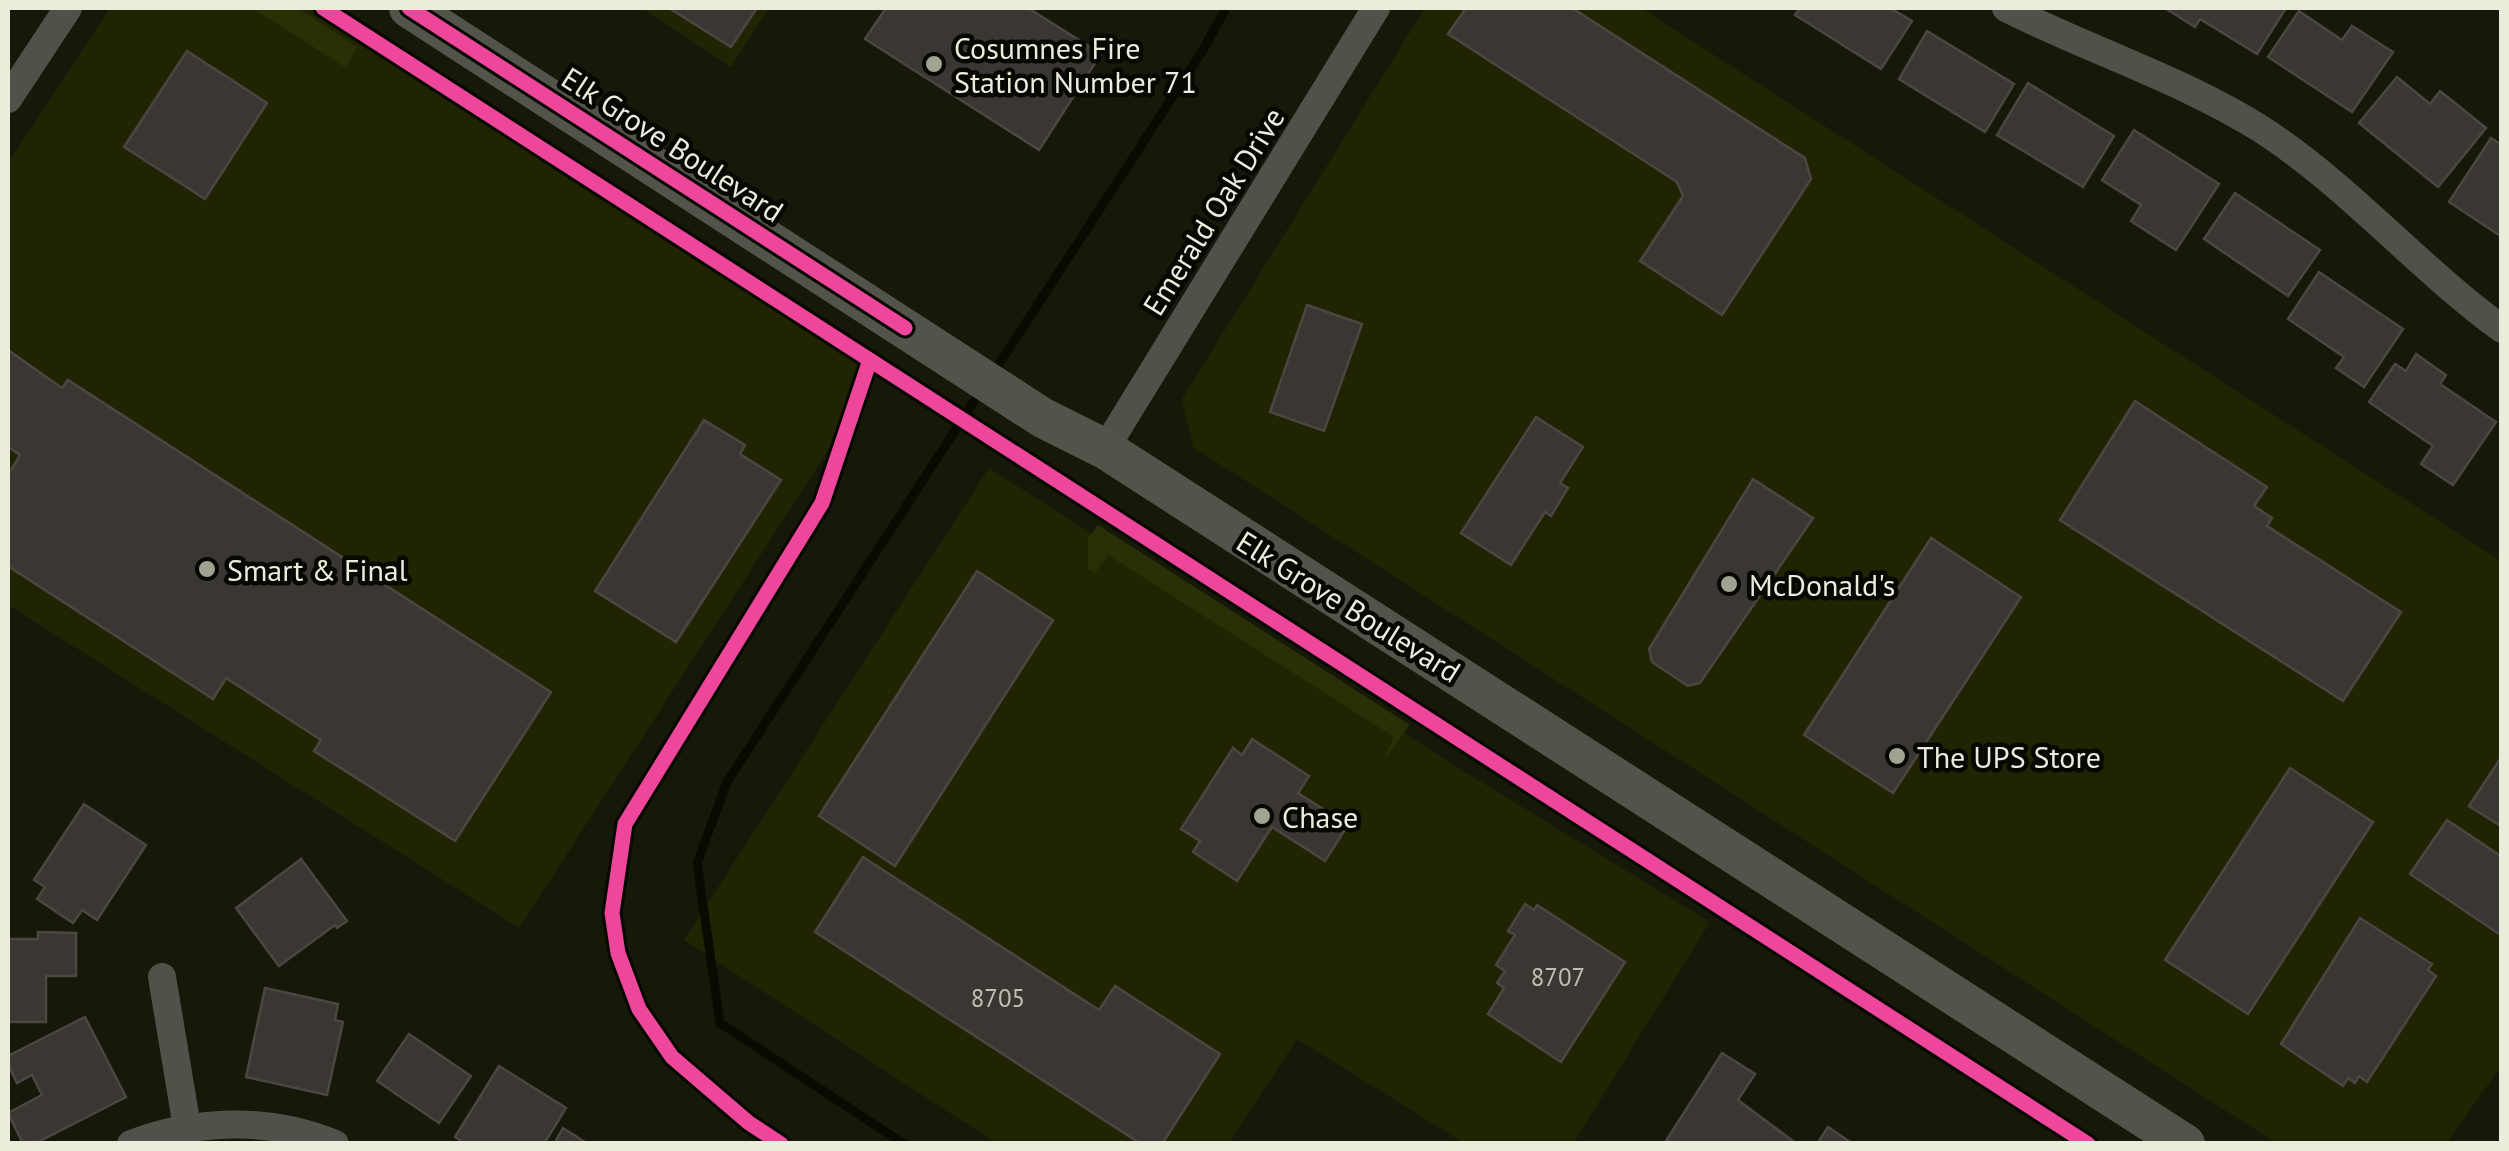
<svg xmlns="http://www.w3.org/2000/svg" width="2509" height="1151" font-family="'PT Sans',sans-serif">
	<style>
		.built { fill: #202403 }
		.green { fill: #2a2f05 }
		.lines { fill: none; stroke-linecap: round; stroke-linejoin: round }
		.stream { stroke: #090b01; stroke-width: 9 }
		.building { fill: #3a3732; stroke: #4b4642; stroke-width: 2.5 }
		.minor { stroke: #505149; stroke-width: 28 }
		.secondary { stroke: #52544a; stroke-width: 40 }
		.cycleway-casing { stroke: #060801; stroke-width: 21 }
		.cycleway { stroke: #ed469a; stroke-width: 15 }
		.poi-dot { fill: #a0a392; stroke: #060801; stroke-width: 4 }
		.labels { text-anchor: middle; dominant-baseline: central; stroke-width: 9; stroke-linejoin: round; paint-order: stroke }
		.number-label { font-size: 25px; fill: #bec0b2 }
		.poi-label { font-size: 30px; fill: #eaeddc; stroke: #060801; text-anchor: start }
		.street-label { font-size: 30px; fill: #eaeddc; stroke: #060801 }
	</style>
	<rect width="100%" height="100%" fill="#161909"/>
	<g class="built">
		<path d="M110 8H310L877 375 519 928 8 605V163Z"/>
		<path d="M641 8H769L731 67Z"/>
		<path d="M1425 8H1641L2501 561V1066L2447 1143H2276L1193 447 1182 399Z"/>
		<path d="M989 468 1470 775 1710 922 1573 1144 1464 1143 1297 1039 1229 1143H996L684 940Z"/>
	</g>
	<g class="green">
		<path d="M252 8H297L358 47 345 67Z"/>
		<path d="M1098 525 1410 725 1383 761 1394 737 1108 555 1095 573 1088 569V538Z"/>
	</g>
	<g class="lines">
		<g class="stream">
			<path d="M994 372 1203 50 1226 8"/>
			<path d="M904 1144 720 1023 697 863 727 782 982 389"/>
		</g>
	</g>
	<g class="building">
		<path d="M669 8H757L731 47Z"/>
		<path d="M886 8H1028L1101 54 1039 150 865 39Z"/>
		<path d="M1466 8H1572L1805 158 1811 179 1722 315 1640 261 1683 196 1677 182 1448 34Z"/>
		<path d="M1800 8H1890L1912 21 1881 69 1795 15Z"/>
		<path d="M2165 8H2286L2257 54 2200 19 2195 27Z"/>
		<path d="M2299 11 2342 40 2352 26 2393 52 2352 112 2268 57Z"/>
		<path d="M1927 31 2014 84 1985 132 1899 79Z"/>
		<path d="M187 51 267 103 205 199 124 147Z"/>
		<path d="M2397 77 2430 104 2440 91 2486 128 2438 187 2359 123Z"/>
		<path d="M2028 83 2114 136 2083 187 1997 135Z"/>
		<path d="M2134 130 2219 184 2176 250 2131 221 2141 205 2102 180Z"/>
		<path d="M2491 138 2502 145V237L2449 202Z"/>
		<path d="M2235 193 2320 250 2288 296 2204 239Z"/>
		<path d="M2319 272 2403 329 2364 387 2336 368 2344 357 2288 319Z"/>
		<path d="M1307 305 1362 324 1324 431 1270 412Z"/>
		<path d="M8 350 62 388 68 380 551 692 455 841 314 751 321 740 226 678 213 699 8 566V475L20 455 8 447Z"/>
		<path d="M2416 354 2446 375 2440 384 2496 422 2453 485 2421 464 2433 446 2369 402 2395 364 2406 371Z"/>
		<path d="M2135 401 2267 487 2254 506 2272 518 2267 526 2401 612 2343 701 2060 520Z"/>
		<path d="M1536 417 1583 447 1560 483 1568 488 1551 516 1545 512 1511 565 1461 533Z"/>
		<path d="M704 420 745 445 740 454 781 480 676 642 595 591Z"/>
		<path d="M1753 479 1813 518 1700 683 1688 686 1652 662 1649 649Z"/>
		<path d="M1931 538 2021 597 1893 793 1804 735Z"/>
		<path d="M977 571 1053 620 895 866 819 816Z"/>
		<path d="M1252 739 1309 776 1298 793 1348 825 1325 861 1272 827 1237 881 1193 852 1200 841 1181 829 1233 748 1242 755Z"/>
		<path d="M2502 756V827L2469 806Z"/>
		<path d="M2290 768 2373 822 2248 1014 2165 960Z"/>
		<path d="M84 804 146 845 97 920 82 910 73 923 37 899 45 887 34 880Z"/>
		<path d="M2447 820 2502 857V936L2410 874Z"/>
		<path d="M863 857 1099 1010 1115 986 1220 1054 1162 1144H1141L815 932Z"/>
		<path d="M301 859 347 921 337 928 335 925 279 966 236 908Z"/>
		<path d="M1525 904 1534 910 1537 905 1625 962 1561 1062 1488 1014 1504 988 1497 983 1505 971 1496 965 1515 935 1508 931Z"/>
		<path d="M2360 918 2432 964 2428 970 2436 976 2367 1082 2359 1076 2355 1083 2348 1078 2343 1086 2281 1044Z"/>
		<path d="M38 932 76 933V976H46V1022H8V939H38Z"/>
		<path d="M265 988 338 1004 335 1020 343 1022 327 1095 246 1077Z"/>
		<path d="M85 1017 126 1097 34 1144H23L8 1113 42 1095 32 1075 17 1083 8 1064V1056Z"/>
		<path d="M409 1034 471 1076 439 1123 377 1081Z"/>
		<path d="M1722 1053 1755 1074 1738 1100 1797 1144H1664Z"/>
		<path d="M499 1066 566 1108 544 1144H465L455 1137Z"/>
		<path d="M1828 1127 1853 1144H1817Z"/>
		<path d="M563 1128 588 1144H554Z"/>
	</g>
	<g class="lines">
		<g class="minor">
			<path d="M2006 8C2089 50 2181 79 2261 129 2349 186 2417 267 2502 329"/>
			<path d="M8 99 68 8"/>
			<path d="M1105 449 1376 8"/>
			<path d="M162 977 187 1127"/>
			<path d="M131 1144C196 1119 270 1117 335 1144"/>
		</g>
		<path class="secondary" d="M409 8 1043 418 1105 449 2185 1144"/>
		<defs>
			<g id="cycleway">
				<path d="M323 8 2088 1144"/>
				<path d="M409 8 905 328"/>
				<path d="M781 1144 749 1123 672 1057 639 1009 618 953 612 913 625 824 822 503 870 360"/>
			</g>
		</defs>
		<use href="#cycleway" class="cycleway-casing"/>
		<use href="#cycleway" class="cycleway"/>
	</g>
	<g class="poi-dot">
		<circle cx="934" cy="64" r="10"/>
		<circle cx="207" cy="569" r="10"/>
		<circle cx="1729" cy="584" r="10"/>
		<circle cx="1897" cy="756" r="10"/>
		<circle cx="1262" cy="816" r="10"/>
	</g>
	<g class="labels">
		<g class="number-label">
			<text x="1558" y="977">8707</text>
			<text x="998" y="998">8705</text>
		</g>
		<g class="poi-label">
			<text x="954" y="47">Cosumnes Fire<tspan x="954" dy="34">Station Number 71</tspan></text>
			<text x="227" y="569">Smart &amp; Final</text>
			<text x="1749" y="584">McDonald's</text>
			<text x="1917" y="756">The UPS Store</text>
			<text x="1282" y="816">Chase</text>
		</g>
		<g class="street-label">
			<text transform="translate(673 144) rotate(33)">Elk Grove Boulevard</text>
			<text transform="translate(1213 211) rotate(-58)">Emerald Oak Drive</text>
			<text transform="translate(1349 606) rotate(32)">Elk Grove Boulevard</text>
		</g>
	</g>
	<rect width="2509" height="1151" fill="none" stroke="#eaeddc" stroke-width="20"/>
</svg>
